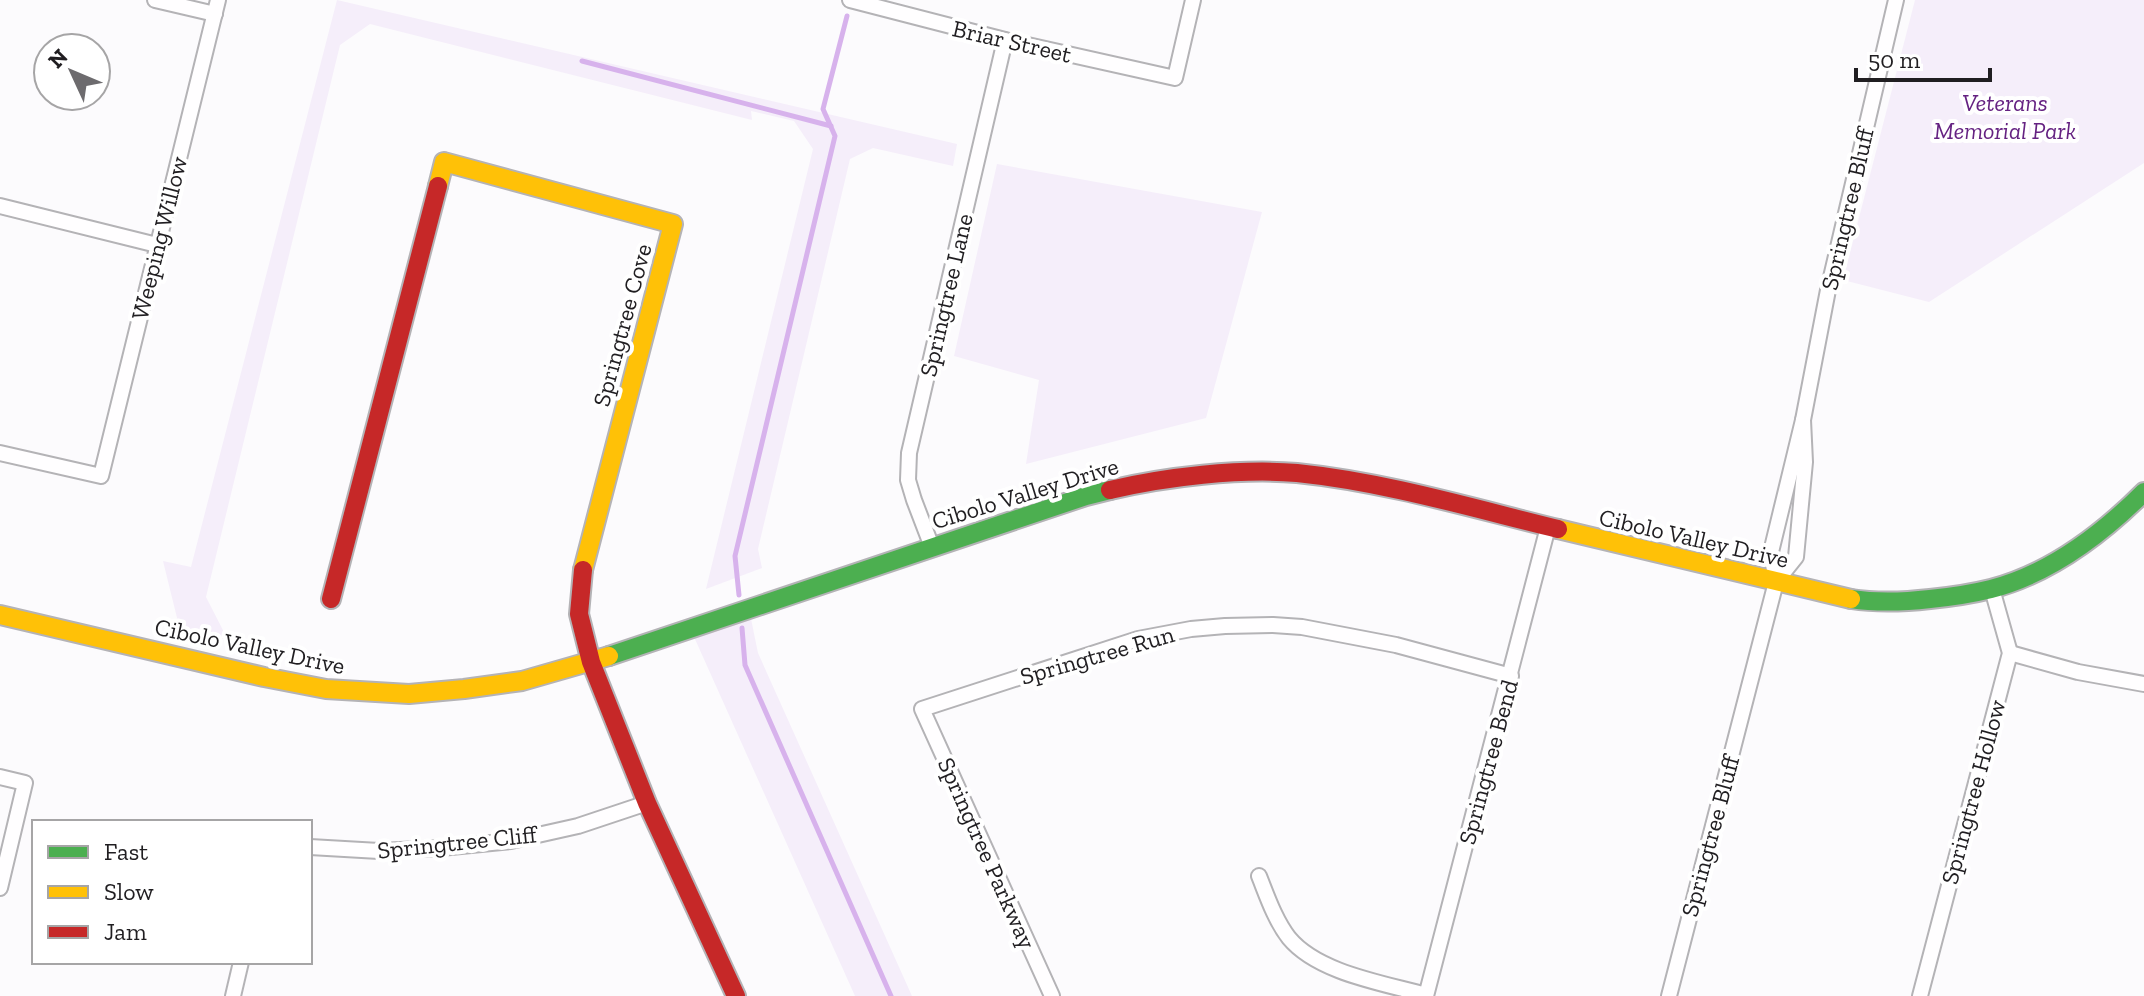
<svg xmlns="http://www.w3.org/2000/svg" width="2144" height="996" font-family="'Zilla Slab',serif">
	<style>
		.green { fill: #f5eefa }
		.lines { fill: none; stroke-linecap: round; stroke-linejoin: round }
		.stream { stroke: #d7b2ec; stroke-width: 5 }
		.street-casing { stroke: #b4b3b6; stroke-width: 18 }
		.fast-casing { stroke: #b4b3b6; stroke-width: 22 }
		.slow-casing { stroke: #b4b3b6; stroke-width: 22 }
		.jam-casing { stroke: #b4b3b6; stroke-width: 22 }
		.street { stroke: #fffeff; stroke-width: 14 }
		.fast { stroke: #4caf50; stroke-width: 18 }
		.slow { stroke: #ffc107; stroke-width: 18 }
		.jam { stroke: #c62828; stroke-width: 18 }
		.labels { text-anchor: middle; dominant-baseline: central; stroke-width: 8; stroke-linejoin: round; paint-order: stroke }
		.street-label { font-size: 24px; fill: #201e21; stroke: #fff }
		.park-label { font-size: 24px; font-style: italic; fill: #652282; stroke: #fff }
	</style>
	<rect width="100%" height="100%" fill="#fcfbfd"/>
	<g class="green">
		<path d="M337 0 957 144 953 166 873 148 850 159 758 549 762 568 706 589 813 149 794 121 751 111 752 120 370 24 340 45 206 597 228 640 180 630 163 561 191 567Z"/>
		<path d="M1915 0H2144V163L1929 302 1843 280Z"/>
		<path d="M997 164 1262 212 1206 418 1026 464 1039 380 954 356Z"/>
		<path d="M749 609 758 653 912 996H855L690 628Z"/>
	</g>
	<g class="lines">
		<g class="stream">
			<path d="M582 61 831 126"/>
			<path d="M739 595 735 556 835 136 823 109 847 16"/>
			<path d="M742 628 745 665 891 996"/>
		</g>
		<defs>
			<g id="street">
				<path d="M155 0 215 14"/>
				<path d="M850 0 1005 40 1175 78 1193 0"/>
				<path d="M0 206 157 245"/>
				<path d="M0 453 101 476 218 0"/>
				<path d="M932 547 914 500 908 480 909 453 1005 40"/>
				<path d="M1776 582 1771 552 1803 420 1828 290 1896 0"/>
				<path d="M2010 653 2078 672 2144 684"/>
				<path d="M0 777 25 783 0 888"/>
				<path d="M310 847 379 851 441 848 511 841 578 826 647 803"/>
				<path d="M1259 876C1267 896 1275 920 1289 938 1318 973 1383 983 1426 995"/>
				<path d="M233 996 241 962"/>
				<path d="M1052 996 922 709 1138 639 1191 629 1225 626 1273 625 1302 627 1396 645 1511 676"/>
				<path d="M1426 996 1548 527"/>
				<path d="M1669 996 1776 582 1796 557 1805 462 1803 420"/>
				<path d="M1920 996 2010 653 1992 589"/>
			</g>
			<g id="fast">
				<path d="M1851 599C1877 603 1904 602 1930 599 1950 597 1971 594 1991 589 2049 574 2102 534 2144 492"/>
				<path d="M609 656 1086 496 1110 490"/>
			</g>
			<g id="slow">
				<path d="M438 186 444 162 673 224 583 570"/>
				<path d="M1558 529 1851 599"/>
				<path d="M0 615 264 677 326 689 409 694 464 689 522 681 609 656"/>
			</g>
			<g id="jam">
				<path d="M1110 490C1165 477 1240 468 1297 473 1385 482 1472 508 1558 529"/>
				<path d="M583 570 579 614 591 662 647 803 736 996"/>
				<path d="M331 599 438 186"/>
			</g>
		</defs>
		<use href="#street" class="street-casing"/>
		<use href="#fast" class="fast-casing"/>
		<use href="#slow" class="slow-casing"/>
		<use href="#jam" class="jam-casing"/>
		<use href="#street" class="street"/>
		<use href="#fast" class="fast"/>
		<use href="#slow" class="slow"/>
		<use href="#jam" class="jam"/>
	</g>
	<g class="labels">
		<g class="street-label">
			<text transform="translate(1012 41) rotate(13)">Briar Street</text>
			<text transform="translate(1847 209) rotate(-77)">Springtree Bluff</text>
			<text transform="translate(159 238) rotate(-76)">Weeping Willow</text>
			<text transform="translate(946 295) rotate(-77)">Springtree Lane</text>
			<text transform="translate(622 325) rotate(-75)">Springtree Cove</text>
			<text transform="translate(1025 493) rotate(-17)">Cibolo Valley Drive</text>
			<text transform="translate(1694 538) rotate(13)">Cibolo Valley Drive</text>
			<text transform="translate(250 646) rotate(12)">Cibolo Valley Drive</text>
			<text transform="translate(1097 655) rotate(-16)">Springtree Run</text>
			<text transform="translate(1488 762) rotate(-75)">Springtree Bend</text>
			<text transform="translate(1973 792) rotate(-75)">Springtree Hollow</text>
			<text transform="translate(1710 836) rotate(-75)">Springtree Bluff</text>
			<text transform="translate(457 842) rotate(-6)">Springtree Cliff</text>
			<text transform="translate(987 853) rotate(66)">Springtree Parkway</text>
		</g>
		<g class="park-label">
			<text x="2005" y="102">Veterans<tspan x="2005" dy="28">Memorial Park</tspan></text>
		</g>
	</g>
	<rect x="32" y="820" width="280" height="144" fill="#ffffff" stroke="#a6a5a6" stroke-width="2"/>
	<rect x="48" y="846" width="40" height="12" fill="#4caf50" stroke="#a6a5a6" stroke-width="2"/>
	<text x="104" y="860" font-size="24" fill="#201e21">Fast</text>
	<rect x="48" y="886" width="40" height="12" fill="#ffc107" stroke="#a6a5a6" stroke-width="2"/>
	<text x="104" y="900" font-size="24" fill="#201e21">Slow</text>
	<rect x="48" y="926" width="40" height="12" fill="#c62828" stroke="#a6a5a6" stroke-width="2"/>
	<text x="104" y="940" font-size="24" fill="#201e21">Jam</text>
	<g transform="translate(72 72) rotate(314)"><circle r="38" fill="#ffffff" stroke="#a6a5a6" stroke-width="2"/>
	<path d="M0-6L14 30L0 20L-14 30Z" fill="#6d6b6e"/>
	<text y="-12" font-size="22" font-weight="bold" text-anchor="middle" fill="#201e21">N</text>
	</g>
	<path d="M1856 68v12h134v-12" fill="none" stroke="#201e21" stroke-width="4"/>
	<text x="1868" y="68" font-size="24" fill="#201e21" stroke="#ffffff" stroke-width="6" paint-order="stroke">50 m</text>
</svg>
